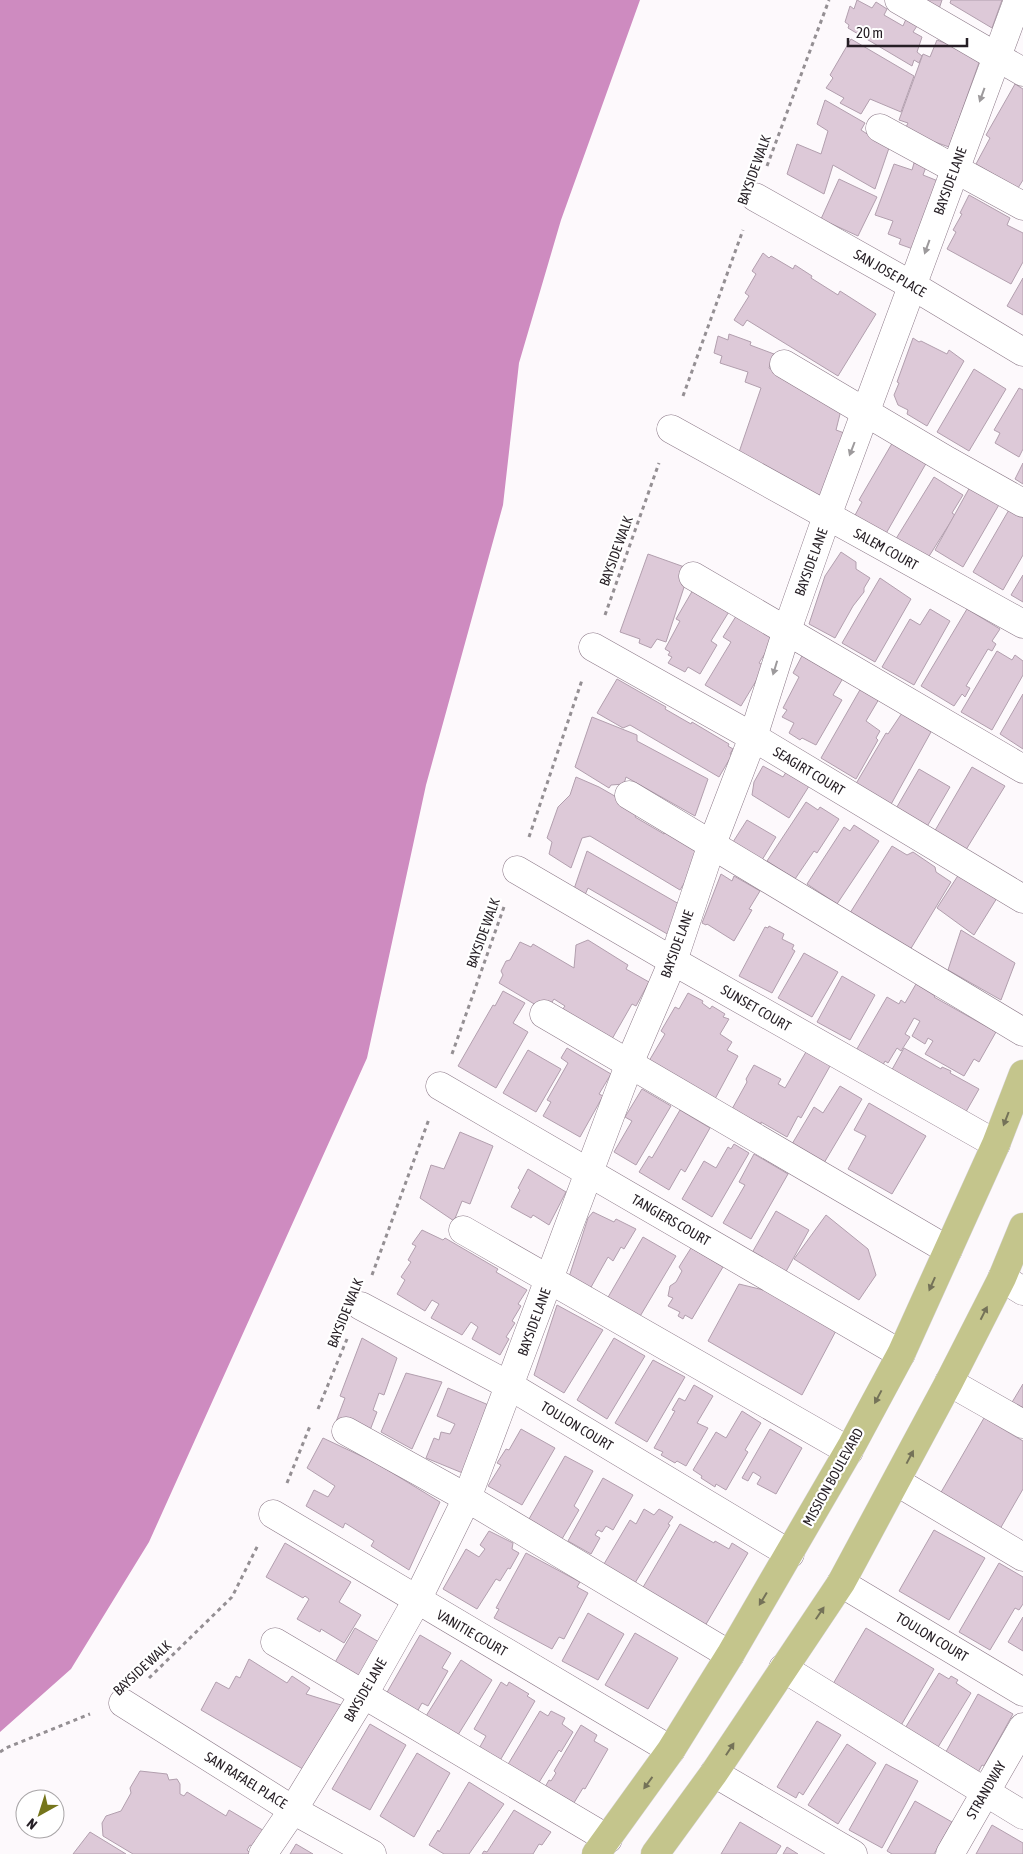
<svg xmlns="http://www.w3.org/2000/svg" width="1023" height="1854" font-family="'Asap Condensed',sans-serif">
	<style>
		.water { fill: #ce8bc0 }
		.building { fill: #ddc9d8; stroke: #b29fae }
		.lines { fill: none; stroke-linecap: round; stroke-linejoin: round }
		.minor-casing { stroke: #8c7988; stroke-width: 29 }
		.major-casing { stroke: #d8d6d8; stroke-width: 29 }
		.path { stroke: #948f93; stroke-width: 3; stroke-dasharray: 4 4; stroke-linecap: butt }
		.minor { stroke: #fff; stroke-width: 28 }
		.major { stroke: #c4c58c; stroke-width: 28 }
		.oneway { fill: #9d9a9c }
		.oneway2 { fill: #747258 }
		.labels { text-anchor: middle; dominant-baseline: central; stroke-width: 4.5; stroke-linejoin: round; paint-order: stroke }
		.street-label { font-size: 14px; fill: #251e24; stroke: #fff }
	</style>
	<rect width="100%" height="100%" fill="#fdf9fc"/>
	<path class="water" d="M0 0H640L561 220 519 363 503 505 426 785 367 1058 149 1542 71 1669 0 1732Z"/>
	<g class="building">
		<path d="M857 0 872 8 876 2 887 9 884 15 903 26 906 19 917 26 913 32 922 37 917 52 922 56 919 63 914 60 912 66 848 28 849 25 845 22 850 6 854 9Z"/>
		<path d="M905 0H942L936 18Z"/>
		<path d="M951 0H1002L992 28 950 3Z"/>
		<path d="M851 39 914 76 901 112 870 99 861 114 840 103 844 98 826 88 833 78 830 75Z"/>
		<path d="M937 40 981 57 949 147 904 131 908 123 899 120 923 54 930 57Z"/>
		<path d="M1015 84 1023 89V180L1018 188 976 164 990 138 986 135Z"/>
		<path d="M825 100 865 123 861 130 889 148 875 189 833 165 824 194 787 174 797 144 821 154 828 131 817 124Z"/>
		<path d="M914 163 926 167 923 175 938 181 913 249 899 244 901 239 888 234 893 221 875 215 894 164 912 170Z"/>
		<path d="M839 179 877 197 858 236 821 219Z"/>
		<path d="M969 195 1010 218 1007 225 1023 233V262L1011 284 947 249 956 232 953 230 962 214 960 213Z"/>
		<path d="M763 253 769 258 771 256 793 269 795 265 812 276 811 278 838 295 840 291 876 314 838 376 747 320 743 326 734 320 749 296 745 293 756 274 752 271Z"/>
		<path d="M1023 278V315L1007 306Z"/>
		<path d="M729 334 751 342 750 345 774 354 769 368 841 410 836 430 847 434 822 510 736 461 761 388 745 382 748 372 720 363 722 356 714 353 718 336 728 340Z"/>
		<path d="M913 338 919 342 921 341 947 354 949 350 964 361 927 426 907 414 908 410 898 405 894 395 899 383 897 382Z"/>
		<path d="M974 369 1006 389 969 451 937 432Z"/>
		<path d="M1019 388 1023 390V449L1019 457 995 443 1000 433 994 430Z"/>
		<path d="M894 440 928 460 884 537 853 519 862 502 859 500Z"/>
		<path d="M1023 463V484L1015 479Z"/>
		<path d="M934 477 963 495 952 513 955 515 926 561 894 542Z"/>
		<path d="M971 485 1000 503 963 567 935 550Z"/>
		<path d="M1010 508 1023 516V555L1003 590 973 572Z"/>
		<path d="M841 552 856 562V569L870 578 864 588V592L853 606 835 638 809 624 825 576Z"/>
		<path d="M648 554 690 569 666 642 657 639 651 648 639 643 640 639 620 632Z"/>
		<path d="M1023 575V602L1011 595Z"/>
		<path d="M880 578 911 599 875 662 842 643Z"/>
		<path d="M694 588 730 610 711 641 717 645 700 674 688 667 685 672 668 663 672 657 668 655 670 652 665 649 680 621 676 619Z"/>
		<path d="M930 609 950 621 914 685 882 667 910 619 920 625Z"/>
		<path d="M967 609 1000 629 992 641 996 644 992 651 988 649 966 686 970 688 965 697 962 694 954 706 921 686Z"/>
		<path d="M738 613 776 636 759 663 765 666 741 706 705 685 731 642 723 637Z"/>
		<path d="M997 651 1012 660 1015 655 1023 661V675L992 730 961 712Z"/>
		<path d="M804 652 845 675 833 695 842 700 816 745 802 738 800 740 789 733 794 723 782 717 787 710 783 708 799 677 793 673Z"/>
		<path d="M617 679 666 707 665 709 691 724 692 722 729 744 728 746 733 749 730 754 732 755 719 777 630 725 623 728 597 713Z"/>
		<path d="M861 688 879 699 866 721 880 731 876 738 878 740 856 779 821 758Z"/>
		<path d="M1023 694V749L1000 734Z"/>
		<path d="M902 713 931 732 889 808 854 787 886 733 888 734Z"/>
		<path d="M592 717 637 735V741L708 779 695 816 626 777 624 784 611 785 609 788 575 767Z"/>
		<path d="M763 766 783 777 788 769 811 783 789 818 752 795 754 782Z"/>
		<path d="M972 767 1005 786 964 853 933 834Z"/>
		<path d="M919 769 950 787 925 830 894 812Z"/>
		<path d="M576 777 599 787 639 810 635 817 664 834 667 829 699 848 693 869 680 890 590 836 582 838 571 868 549 854 552 842 547 838 558 807 570 795Z"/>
		<path d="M806 802 818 810 820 807 839 819 817 853 814 851 795 879 767 861Z"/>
		<path d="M747 820 776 837 762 860 733 842Z"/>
		<path d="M854 825 879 841 837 904 807 884 844 827 850 831Z"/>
		<path d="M892 846 907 855 913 852 935 867 936 872 951 882 910 950 850 913Z"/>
		<path d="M587 851 679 904 669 935 588 888 585 895 574 889Z"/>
		<path d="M721 874 732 881 734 876 760 891 749 909 752 910 734 941 707 924 706 925 702 923Z"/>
		<path d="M959 874 997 898 974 935 937 908Z"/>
		<path d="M769 926 784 934 782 939 794 945 792 949 795 951 772 993 739 976 765 927 768 928Z"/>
		<path d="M961 930 1015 963 1001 1000 948 970Z"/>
		<path d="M588 940 628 965 626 969 649 982 636 1006 632 1004 612 1039 562 1010 565 1006 554 999 546 1011 499 983 503 975 501 971 506 961 510 960 520 942 531 947 533 944 574 968 576 945Z"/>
		<path d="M804 953 838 972 812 1017 778 998Z"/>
		<path d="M842 976 875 995 850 1040 817 1022Z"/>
		<path d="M916 984 935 996 934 997 996 1032 979 1062 974 1059 964 1076 925 1054 933 1041 928 1038 925 1044 912 1036 920 1021 914 1018 905 1034 910 1037 901 1051 897 1048 888 1063 885 1061 881 1069 854 1054 887 997 899 1004 901 1000 905 1003Z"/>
		<path d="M503 991 525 1003 513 1023 528 1032 496 1088 458 1066 493 1005 495 1006Z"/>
		<path d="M688 993 703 1001 702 1003 710 1009 712 1006 725 1014 723 1017 729 1019 720 1034 732 1042 727 1050 738 1056 715 1099 649 1061 665 1034 661 1031 675 1007 679 1009Z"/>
		<path d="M810 1045 834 1059 801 1118 798 1116 787 1137 761 1122V1124L732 1109 747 1082 746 1079 754 1065 781 1079 778 1084 785 1088Z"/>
		<path d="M567 1048 611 1074 599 1094 603 1096 580 1137 543 1116 551 1102 547 1100 568 1063 561 1058Z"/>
		<path d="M904 1048 941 1069 942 1067 951 1071 950 1073 979 1089 963 1117 889 1075Z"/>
		<path d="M528 1050 561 1069 536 1112 503 1093Z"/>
		<path d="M840 1086 862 1099 824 1163 792 1144 814 1107 823 1113Z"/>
		<path d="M642 1089 671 1106 636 1165 614 1152 632 1121 625 1117Z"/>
		<path d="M869 1103 926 1136 892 1194 848 1169 866 1136 854 1130Z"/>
		<path d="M680 1110 710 1128 685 1172 681 1169 669 1190 639 1172 649 1156 652 1158Z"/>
		<path d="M460 1132 493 1146 470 1204 462 1201 454 1221 420 1198 431 1165 444 1169Z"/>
		<path d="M734 1144 749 1153 712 1217 682 1199 704 1161 716 1168 728 1147 731 1149Z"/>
		<path d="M754 1154 788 1174 751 1239 723 1223 745 1185 739 1182Z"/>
		<path d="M528 1169 566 1192 549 1225 533 1215 531 1218 511 1207 520 1190 518 1188Z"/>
		<path d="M776 1211 809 1230 783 1277 749 1258Z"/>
		<path d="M593 1212 614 1222 616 1219 636 1229 624 1249 621 1247 613 1261 608 1257 590 1289 569 1277 588 1218Z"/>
		<path d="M826 1215 868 1249 876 1275 859 1300 794 1259Z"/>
		<path d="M422 1230 443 1240 445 1238 498 1269 496 1272 527 1290 518 1304 521 1306 512 1321 515 1323 506 1337 509 1339 500 1355 472 1339 478 1327 471 1322 462 1335 431 1318 439 1304 432 1300 425 1311 397 1294 405 1280 401 1277 411 1262 408 1260 416 1246 412 1244Z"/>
		<path d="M643 1237 676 1256 639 1318 607 1299Z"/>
		<path d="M691 1248 723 1267 692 1319 685 1315 683 1319 678 1316 680 1312 668 1306 673 1298 668 1296 670 1286 676 1282 682 1271 679 1267Z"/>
		<path d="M739 1284 792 1297 838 1327 802 1395 708 1341Z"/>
		<path d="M557 1305 603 1330 564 1393 534 1375Z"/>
		<path d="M362 1338 397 1358 384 1395 379 1393 373 1410 377 1412 367 1438 334 1427 345 1398 340 1396Z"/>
		<path d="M614 1338 645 1356 607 1419 577 1400Z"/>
		<path d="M653 1360 685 1377 647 1442 615 1423Z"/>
		<path d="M406 1373 442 1382 412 1449 381 1432Z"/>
		<path d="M1023 1384V1418L1008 1409Z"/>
		<path d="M694 1385 713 1396 697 1423 708 1428 686 1466 677 1461 675 1463 661 1455 663 1452 654 1448 675 1411 672 1410 679 1398 685 1401Z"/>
		<path d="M448 1388 491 1406 465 1474 426 1458 434 1438 439 1440 441 1432 450 1434 455 1424 437 1416Z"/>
		<path d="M742 1411 761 1423 745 1450 748 1452 726 1490 716 1484 715 1487 701 1478 702 1476 693 1470 716 1432 726 1438Z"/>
		<path d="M984 1418 1023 1441V1489L1000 1529 940 1494Z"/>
		<path d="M521 1429 555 1448 522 1505 488 1486 501 1465 497 1463 506 1449 509 1450Z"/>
		<path d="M770 1429 802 1448 776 1494 757 1484 761 1477 753 1472 748 1481 742 1478Z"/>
		<path d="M323 1438 376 1463 440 1502 409 1570 371 1546 374 1541 345 1523 343 1528 306 1506 314 1490 328 1497 335 1486 307 1468Z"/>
		<path d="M565 1456 593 1471 574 1506 579 1510 562 1539 529 1519Z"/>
		<path d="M603 1478 633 1495 613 1530 606 1526 602 1532 598 1530 595 1535 600 1538 591 1554 568 1541Z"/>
		<path d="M644 1509 654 1515 659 1509 673 1517 668 1524 670 1525 635 1583 604 1564 630 1520 636 1524Z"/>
		<path d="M680 1524 714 1543 715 1541 729 1549 732 1543 748 1553 705 1626 642 1589Z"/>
		<path d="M934 1530 985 1558 949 1620 899 1591Z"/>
		<path d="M489 1531 513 1543 512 1549 519 1553 510 1569 508 1568 500 1581 496 1579 477 1609 443 1589 466 1549 479 1557 485 1549 480 1545Z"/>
		<path d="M285 1543 351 1582 339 1602 361 1615 344 1643 321 1629 320 1632 297 1619 309 1599 305 1596 303 1598 266 1577Z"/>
		<path d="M526 1553 580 1582 577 1587 588 1593 564 1639 559 1637 552 1649 494 1618 499 1609 496 1608Z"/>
		<path d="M999 1563 1023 1577V1604L1019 1610 1015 1608 990 1650 959 1632Z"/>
		<path d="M588 1613 624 1634 598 1680 562 1661Z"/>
		<path d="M1023 1617V1651L1008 1642Z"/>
		<path d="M355 1628 379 1642 358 1678 334 1664Z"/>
		<path d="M866 1628 934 1669 896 1734 827 1694Z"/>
		<path d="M635 1633 678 1658 648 1709 605 1685Z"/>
		<path d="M420 1635 451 1653 442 1668 448 1671 428 1706 422 1703 413 1719 382 1701Z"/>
		<path d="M249 1659 287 1683 292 1676 310 1688 306 1694 341 1705 308 1772 201 1710 216 1682 229 1689 236 1676 240 1678Z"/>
		<path d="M461 1660 492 1680 453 1743 421 1724Z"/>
		<path d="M939 1673 949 1679 951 1676 958 1680 956 1683 971 1693 932 1757 899 1738Z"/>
		<path d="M501 1682 507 1686 509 1682 529 1694 527 1696 535 1701 498 1764 477 1752 486 1736 474 1729Z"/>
		<path d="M978 1694 1013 1714 984 1766 982 1765 975 1778 942 1759Z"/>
		<path d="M540 1711 548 1716 551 1711 565 1718 562 1724 573 1732 561 1752 559 1750 535 1789 504 1771Z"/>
		<path d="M817 1721 841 1735 803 1795 799 1792 796 1798 777 1787Z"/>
		<path d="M370 1724 406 1745 370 1810 332 1789Z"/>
		<path d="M581 1725 597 1735 594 1741 608 1749 585 1789 583 1788 572 1806 541 1794 549 1780 551 1781 556 1773 554 1771Z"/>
		<path d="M847 1744 876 1763 838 1824 808 1805Z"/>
		<path d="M417 1753 450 1773 414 1837 380 1816Z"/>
		<path d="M886 1764 918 1781 882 1848 849 1830Z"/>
		<path d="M140 1771 167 1774 169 1780 177 1779 180 1784V1794L184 1796 187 1792 226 1816 229 1810 266 1832 256 1848 250 1845 247 1850 251 1854H133L103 1836 102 1823 106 1816 121 1811 131 1793 130 1788Z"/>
		<path d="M469 1782 504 1804 469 1854H444L429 1845 438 1830 439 1832Z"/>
		<path d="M915 1801 952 1822 934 1854H892L887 1851Z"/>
		<path d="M514 1810 551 1832 542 1845 539 1844 533 1854H482L484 1851 487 1852Z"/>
		<path d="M740 1822 781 1846 776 1854H721Z"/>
		<path d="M992 1825 1023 1843V1854H976Z"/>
		<path d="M90 1832 126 1854H73Z"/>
		<path d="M296 1844 313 1854H290Z"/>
		<path d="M787 1847 798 1854H783Z"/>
	</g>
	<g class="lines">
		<defs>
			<g id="minor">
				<path d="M899 0 1023 72"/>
				<path d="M880 128 1023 206"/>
				<path d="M755 197 913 286 1023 352"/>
				<path d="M784 364 948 461 1023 503"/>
				<path d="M671 429 1023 624"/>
				<path d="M693 576 1023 769"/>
				<path d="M593 647 753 737 1023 899"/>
				<path d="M629 795 1023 1032"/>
				<path d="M517 870 673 961 996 1144"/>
				<path d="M544 1014 948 1250"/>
				<path d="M440 1086 901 1354"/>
				<path d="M463 1230 849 1451"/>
				<path d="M1002 1278 1023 1291"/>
				<path d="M361 1306 510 1386 790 1554"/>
				<path d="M949 1382 1023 1424"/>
				<path d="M346 1431 467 1498 730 1655"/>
				<path d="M897 1482 1023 1557"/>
				<path d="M273 1514 671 1750"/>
				<path d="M841 1583 1023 1692"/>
				<path d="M275 1642 608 1839"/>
				<path d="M783 1668 1023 1815"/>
				<path d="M123 1703 293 1810 372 1854"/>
				<path d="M714 1773 853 1854"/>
				<path d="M263 1854 293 1810 364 1694 417 1600 467 1498 634 1052 673 961 712 844 753 737 787 630 827 516 1018 0"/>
				<path d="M950 1854 1023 1727"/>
			</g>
			<g id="major">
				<path d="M596 1854 671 1750 730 1655 852 1445 901 1354 996 1144 1023 1074"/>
				<path d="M655 1854 714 1773 841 1583 949 1382 1002 1278 1023 1227"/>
			</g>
		</defs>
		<use href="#minor" class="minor-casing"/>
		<use href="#major" class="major-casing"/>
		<g class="path">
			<path d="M767 166 829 0"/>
			<path d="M683 396 743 230"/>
			<path d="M605 615 659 463"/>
			<path d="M529 837 582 680"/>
			<path d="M452 1054 505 904"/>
			<path d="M372 1275 429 1119"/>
			<path d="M318 1409 347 1339"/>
			<path d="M287 1483 310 1426"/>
			<path d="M149 1678 232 1597 258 1545"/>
			<path d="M0 1752 6 1748 90 1714"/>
		</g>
		<use href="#minor" class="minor"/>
		<use href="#major" class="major"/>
	</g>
	<defs><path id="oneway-solid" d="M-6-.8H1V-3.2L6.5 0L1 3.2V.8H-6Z" transform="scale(1.25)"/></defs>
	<g class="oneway">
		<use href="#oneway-solid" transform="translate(982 95) rotate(110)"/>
		<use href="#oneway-solid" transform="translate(927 247) rotate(110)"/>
		<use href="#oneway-solid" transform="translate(852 449) rotate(111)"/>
		<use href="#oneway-solid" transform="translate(775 668) rotate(107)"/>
	</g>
	<g class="oneway2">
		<use href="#oneway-solid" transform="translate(1006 1119) rotate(111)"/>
		<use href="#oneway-solid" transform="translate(932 1284) rotate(114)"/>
		<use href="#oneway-solid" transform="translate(984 1313) rotate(-63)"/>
		<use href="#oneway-solid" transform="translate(878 1397) rotate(118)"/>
		<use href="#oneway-solid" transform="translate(910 1457) rotate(-62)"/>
		<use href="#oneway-solid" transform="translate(763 1599) rotate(121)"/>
		<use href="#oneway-solid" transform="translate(820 1613) rotate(-56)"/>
		<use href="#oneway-solid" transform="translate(730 1749) rotate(-57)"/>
		<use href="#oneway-solid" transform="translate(648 1783) rotate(126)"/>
	</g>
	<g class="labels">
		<g class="street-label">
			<text transform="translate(754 170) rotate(-70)">BAYSIDE WALK</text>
			<text transform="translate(950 181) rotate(-70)">BAYSIDE LANE</text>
			<text transform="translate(890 273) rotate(30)">SAN JOSE PLACE</text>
			<text transform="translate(886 549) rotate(29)">SALEM COURT</text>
			<text transform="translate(616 551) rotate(-70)">BAYSIDE WALK</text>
			<text transform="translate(811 562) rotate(-70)">BAYSIDE LANE</text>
			<text transform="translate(809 771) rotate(31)">SEAGIRT COURT</text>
			<text transform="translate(483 933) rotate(-70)">BAYSIDE WALK</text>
			<text transform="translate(677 944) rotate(-70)">BAYSIDE LANE</text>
			<text transform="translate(756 1008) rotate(30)">SUNSET COURT</text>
			<text transform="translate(671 1220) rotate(30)">TANGIERS COURT</text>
			<text transform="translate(345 1313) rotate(-68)">BAYSIDE WALK</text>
			<text transform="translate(534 1322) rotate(-70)">BAYSIDE LANE</text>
			<text transform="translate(577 1426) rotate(31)">TOULON COURT</text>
			<text transform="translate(833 1477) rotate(-61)">MISSION BOULEVARD</text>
			<text transform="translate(472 1633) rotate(30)">VANITIE COURT</text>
			<text transform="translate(932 1637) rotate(31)">TOULON COURT</text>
			<text transform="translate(142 1668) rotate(-43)">BAYSIDE WALK</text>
			<text transform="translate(365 1690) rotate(-60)">BAYSIDE LANE</text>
			<text transform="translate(246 1780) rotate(32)">SAN RAFAEL PLACE</text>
			<text transform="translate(986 1790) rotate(-60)">STRANDWAY</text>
		</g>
	</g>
	<g transform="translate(40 1814) rotate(219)"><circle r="24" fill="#ffffff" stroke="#a8a5a7"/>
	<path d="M0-4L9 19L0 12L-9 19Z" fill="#75751b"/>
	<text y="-8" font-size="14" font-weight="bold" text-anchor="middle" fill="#251e24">N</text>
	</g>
	<path d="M848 38v8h119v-8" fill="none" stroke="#251e24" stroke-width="2.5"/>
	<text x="856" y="38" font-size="15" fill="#251e24" stroke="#ffffff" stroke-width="4" paint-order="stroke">20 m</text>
</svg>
